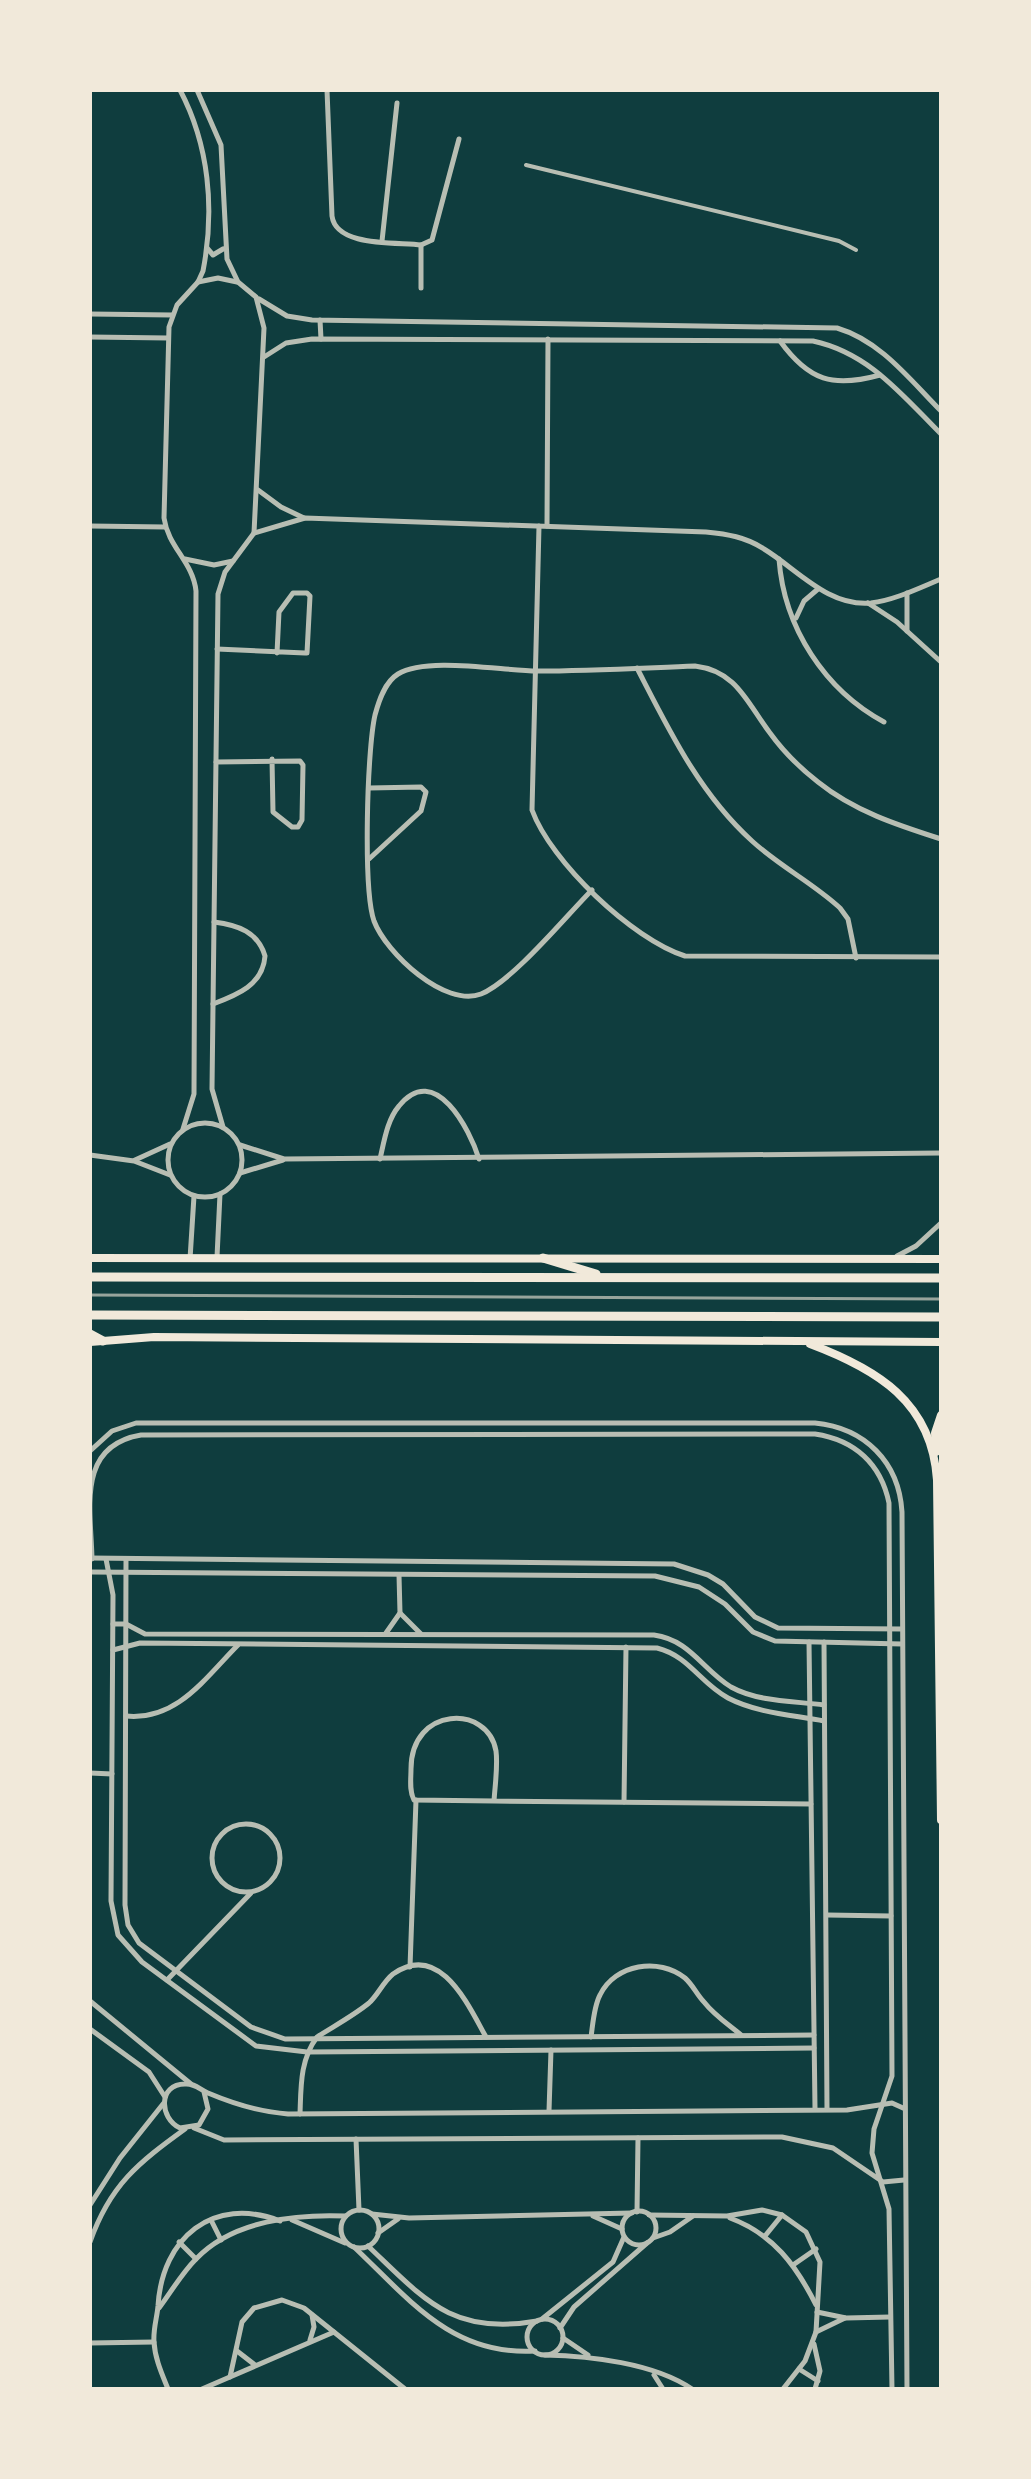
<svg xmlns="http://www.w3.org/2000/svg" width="1031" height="2479" font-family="Inter,sans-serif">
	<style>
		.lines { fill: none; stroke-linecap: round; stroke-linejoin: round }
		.pedestrian { stroke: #b8beb3; stroke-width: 4 }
		.minor { stroke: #b8beb3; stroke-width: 5 }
		.secondary { stroke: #f1e9da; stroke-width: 8 }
		.trunk { stroke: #f1e9da; stroke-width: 9 }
		.rail { stroke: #97a49c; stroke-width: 3 }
	</style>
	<rect width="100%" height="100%" fill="#0f3d3e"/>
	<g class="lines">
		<path class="pedestrian" d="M526 165 839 241 856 250"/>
		<g class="minor">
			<path d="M180 90C209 145 215 209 203 271L198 282 177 305 169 327 164 518C168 547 193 562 196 591L194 1094 183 1129"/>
			<path d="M197 90 221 145 227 259 238 282 256 297 264 328 254 533 225 572 218 594 212 1089 223 1127"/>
			<path d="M327 90 332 216C336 247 396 242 421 245L432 240 459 139"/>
			<path d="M382 241 397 103"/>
			<path d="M421 245V288"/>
			<path d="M207 248 213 255 223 249"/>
			<path d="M198 282 218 278 237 282"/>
			<path d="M259 299 287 316 312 320 837 328C881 341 910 380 941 411"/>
			<path d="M90 314 172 315"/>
			<path d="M320 320 321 339"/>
			<path d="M90 337 168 338"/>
			<path d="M780 341C809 381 833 388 880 375"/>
			<path d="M264 357 286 343 312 339 813 341C869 353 902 395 941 434"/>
			<path d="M258 490 281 507 304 518"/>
			<path d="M90 526 165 527"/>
			<path d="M539 526 532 810C551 862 632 939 685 956L941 957"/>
			<path d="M547 526 548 339"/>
			<path d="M254 533 305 518 706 532C727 534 746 537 764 549 797 569 828 607 871 603 895 600 919 588 941 579"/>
			<path d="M185 559 214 565 233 561"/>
			<path d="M779 559C784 628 825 690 884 722"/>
			<path d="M868 603 897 622 941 662"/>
			<path d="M796 618 804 601 818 589"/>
			<path d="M907 631V593"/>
			<path d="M217 649 305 653H307L310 596 307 593H293L279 612 277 653"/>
			<path d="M637 668C669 730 699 793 752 841 779 866 813 883 840 908L848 919 856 958"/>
			<path d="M216 762 300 761 303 765 302 820 298 827H292L273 812 272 759"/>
			<path d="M369 859 421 811 426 792 421 787 369 788"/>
			<path d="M592 890C566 916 513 981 481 994 445 1008 386 953 374 921 363 889 367 750 375 715 379 700 385 682 398 674 427 656 503 671 537 671 590 671 642 668 695 666 737 671 747 703 770 733 783 751 800 768 818 782 854 811 897 825 941 839"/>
			<path d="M213 1004C237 995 263 985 265 956 258 932 238 925 214 922"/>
			<circle cx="205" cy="1160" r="37"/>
			<path d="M240 1145 284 1159 941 1153"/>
			<path d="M90 1155 134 1161 170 1175"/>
			<path d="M380 1159C384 1142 387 1120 399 1106 435 1061 470 1130 479 1159"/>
			<path d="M135 1160 170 1144"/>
			<path d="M240 1173 283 1160"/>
			<path d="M897 1256 916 1246 941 1223"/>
			<path d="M217 1257 220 1194"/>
			<path d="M190 1259 194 1196"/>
			<path d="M90 1451 112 1431 136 1423H815C865 1428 899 1462 902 1512L907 2389"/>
			<path d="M90 1558 674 1564 708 1575 723 1584 755 1617 778 1628 902 1629"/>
			<path d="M92 1559C91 1509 76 1446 141 1435L815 1434C855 1440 881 1464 889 1503L892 2076 874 2129 872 2153 889 2209 892 2389"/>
			<path d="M106 1559 113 1595 111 1901 118 1935 142 1962 256 2046 307 2052 814 2048"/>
			<path d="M126 1560 125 1905 128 1925 139 1943 251 2027 285 2039 814 2035"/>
			<path d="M90 1572 655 1576 699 1587 725 1604 753 1632 775 1641 902 1644"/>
			<path d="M400 1613 421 1634"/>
			<path d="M113 1624H126L145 1634 654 1635C690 1640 702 1669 731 1687 758 1702 794 1701 824 1705"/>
			<path d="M386 1633 400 1613 399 1575"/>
			<path d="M809 1642 815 2108"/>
			<path d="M824 1642 827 2109"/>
			<path d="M113 1650 140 1643 657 1648C689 1656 700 1683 728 1698 757 1713 792 1715 824 1721"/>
			<path d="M126 1716C177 1721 205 1678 238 1645"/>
			<path d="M90 1773 112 1774"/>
			<path d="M494 1801 414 1800C409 1791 411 1779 411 1769 411 1706 488 1704 496 1751 498 1766 495 1785 494 1801L811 1804"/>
			<path d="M624 1802 626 1647"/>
			<circle cx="246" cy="1858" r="34"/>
			<path d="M827 1915 891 1916"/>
			<path d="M410 1967 416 1800"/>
			<path d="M167 1980 251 1893"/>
			<path d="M90 2001 191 2084"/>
			<path d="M90 2029 149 2072 165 2097"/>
			<path d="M591 2037C593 2023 594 2006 600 1995 615 1964 659 1957 685 1978 693 1985 697 1995 704 2002 714 2015 729 2025 741 2035"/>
			<path d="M204 2092 208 2109 199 2125 180 2128C159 2118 158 2084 185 2084 195 2083 200 2090 208 2093 234 2104 260 2112 288 2114L847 2110 892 2103 903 2108"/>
			<path d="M549 2111 551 2050"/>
			<path d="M300 2114C301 2086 300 2060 317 2037 334 2026 353 2016 369 2003 378 1995 383 1982 393 1974 440 1941 468 2005 486 2037"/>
			<path d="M194 2128 224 2140 782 2137 833 2148 883 2182 904 2180"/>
			<path d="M356 2139 359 2210"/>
			<path d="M90 2205 120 2158 163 2104"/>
			<circle cx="360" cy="2229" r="19"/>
			<circle cx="639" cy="2228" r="17"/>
			<path d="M637 2212 638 2138"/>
			<path d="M372 2214 409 2218 632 2213"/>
			<path d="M649 2215 727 2216 762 2210 782 2215 806 2232 820 2262 816 2332 805 2361 783 2389"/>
			<path d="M593 2216 622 2229"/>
			<path d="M730 2218C773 2234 796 2265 816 2305"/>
			<path d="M211 2220 221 2240"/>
			<path d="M292 2220 345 2243"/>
			<path d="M378 2233 398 2219"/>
			<path d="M765 2236 782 2215"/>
			<path d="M653 2238 670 2232 693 2216"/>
			<path d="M90 2242C110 2185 138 2163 185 2129"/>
			<path d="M179 2242 196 2259"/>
			<path d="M368 2246C424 2299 452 2336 537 2321"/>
			<path d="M354 2247C409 2299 452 2356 535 2351"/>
			<path d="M793 2265 816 2249"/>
			<path d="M159 2308C171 2292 182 2273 196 2259 233 2220 297 2214 346 2216"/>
			<path d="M817 2312 846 2318 890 2317"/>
			<path d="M542 2319 613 2262 624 2237"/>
			<circle cx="545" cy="2337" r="18"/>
			<path d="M560 2328 574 2307 647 2243"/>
			<path d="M816 2332 845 2318"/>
			<path d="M563 2338 588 2355"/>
			<path d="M310 2340 314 2327 312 2315"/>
			<path d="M90 2343 154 2342"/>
			<path d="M814 2344 820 2371 815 2389"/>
			<path d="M237 2351 255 2365"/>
			<path d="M545 2355C590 2356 654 2363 692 2389"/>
			<path d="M799 2369 818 2381"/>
			<path d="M654 2375 663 2389"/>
			<path d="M230 2377 242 2322 254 2308 282 2300 304 2308 405 2389"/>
			<path d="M168 2389C162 2374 155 2359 154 2342 153 2329 157 2318 158 2306 162 2238 213 2195 280 2221"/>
			<path d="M202 2389 334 2332"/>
		</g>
		<g class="secondary">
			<path d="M90 1258 941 1259"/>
			<path d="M90 1342 154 1337 941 1342"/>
			<path d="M810 1344C877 1369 932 1402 937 1480L941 1820"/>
			<path d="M936 1452 935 1433 941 1415"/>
		</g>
		<g class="trunk">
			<path d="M543 1258 596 1274"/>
			<path d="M90 1277 941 1278"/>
			<path d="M90 1315 941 1317"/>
			<path d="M90 1334 103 1341"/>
		</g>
		<path class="rail" d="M90 1295 941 1299"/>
	</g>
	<rect width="1031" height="2479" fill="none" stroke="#f1e9da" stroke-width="184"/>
</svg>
